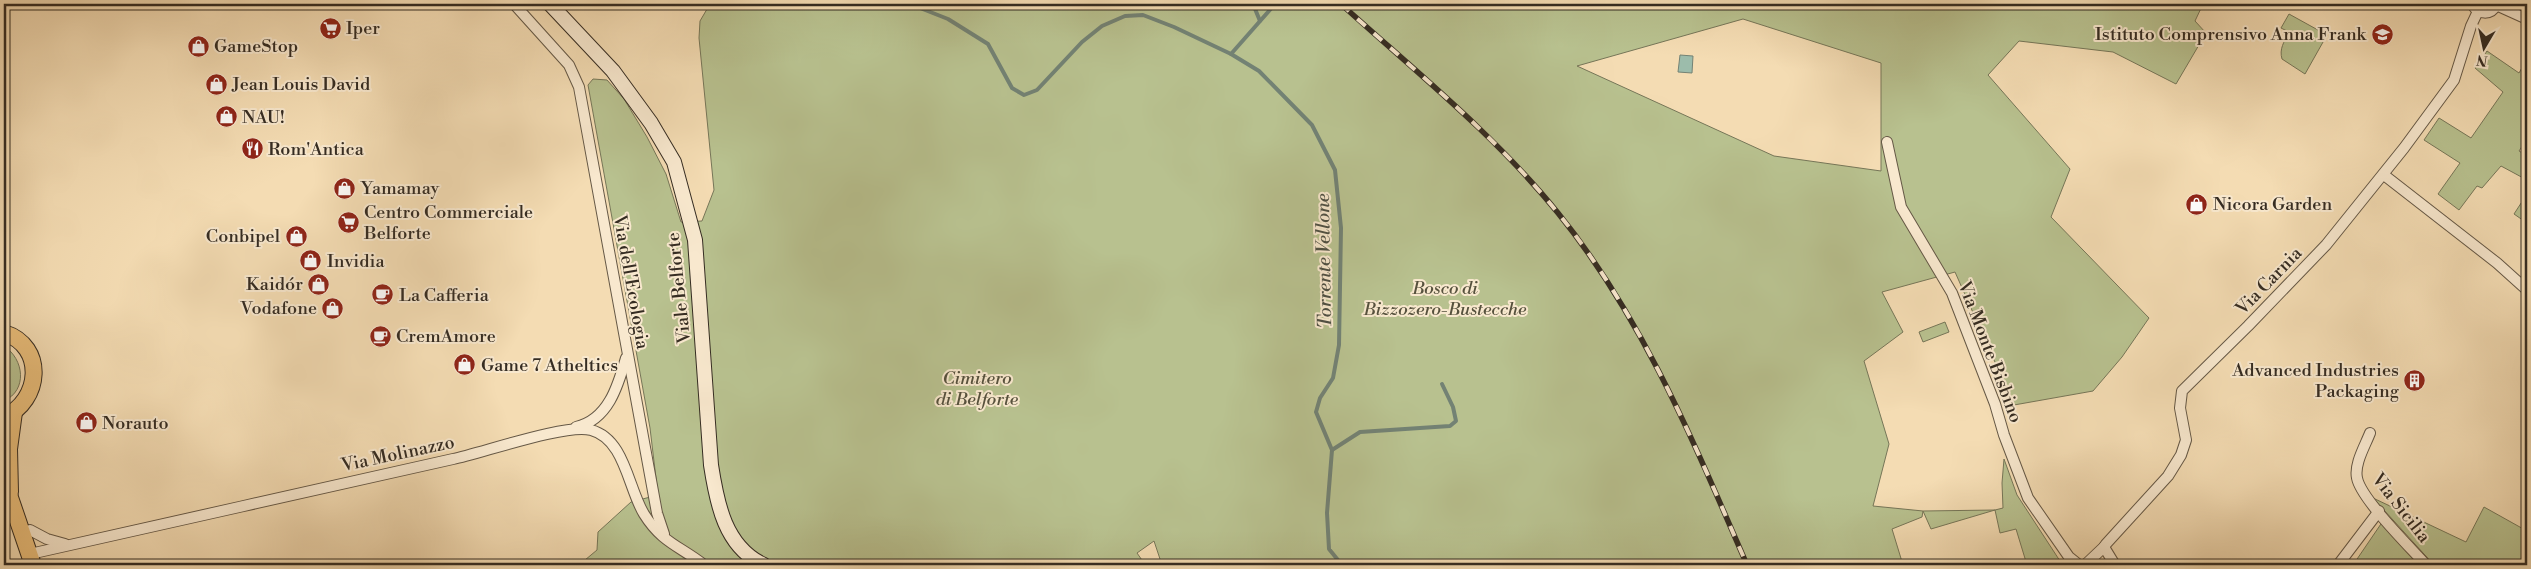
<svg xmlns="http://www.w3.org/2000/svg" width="2531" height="569" font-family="'Libre Bodoni',serif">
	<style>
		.green { fill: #b8c18f; stroke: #767658; fill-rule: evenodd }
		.water { fill: #9cbcab; stroke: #738274 }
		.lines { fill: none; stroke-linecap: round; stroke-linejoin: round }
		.stream { stroke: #738274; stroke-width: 4 }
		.street-casing { stroke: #655846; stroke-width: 12 }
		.secondary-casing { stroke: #352c22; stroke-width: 16 }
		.primary-casing { stroke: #352c22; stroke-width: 18 }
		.street { stroke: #f8e8ce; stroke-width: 10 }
		.secondary { stroke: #f8e8ce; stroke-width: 14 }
		.primary { stroke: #eabe7a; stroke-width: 16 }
		.rail-casing { stroke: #352c22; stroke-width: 5.5 }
		.rail { stroke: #f8e8ce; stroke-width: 4; stroke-dasharray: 11; stroke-linecap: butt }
		.labels { text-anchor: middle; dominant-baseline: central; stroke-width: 4; stroke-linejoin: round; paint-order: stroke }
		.poi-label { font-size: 18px; fill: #352c22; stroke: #f8e8ce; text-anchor: start }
		.street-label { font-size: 18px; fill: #352c22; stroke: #f8e8ce }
		.park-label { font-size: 18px; font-style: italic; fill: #56513d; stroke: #f8e8ce }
		.water-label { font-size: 19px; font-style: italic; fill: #4f5044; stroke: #f8e8ce }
	</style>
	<rect width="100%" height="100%" fill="#f4dcb3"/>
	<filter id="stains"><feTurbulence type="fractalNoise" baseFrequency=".004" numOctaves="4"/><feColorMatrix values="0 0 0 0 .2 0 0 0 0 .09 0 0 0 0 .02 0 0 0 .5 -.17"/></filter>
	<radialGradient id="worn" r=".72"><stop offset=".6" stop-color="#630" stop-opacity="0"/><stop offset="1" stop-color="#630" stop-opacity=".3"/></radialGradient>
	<g class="green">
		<path d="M710 4H2203L2195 21 2206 33 2176 84 2113 52 2019 41 1988 75 2070 169 2051 217 2149 318 2122 357 2093 391 2014 405 1955 272 1882 292 1903 332 1864 361 1889 444 1873 506 1923 511 1995 510 2003 508 2002 483 2004 459 2017 495 2060 561 2053 565H2027L2016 529 2000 533 1995 510 1931 529 1923 511 1922 517 1892 529 1903 565H1162L1154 541 1137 553 1144 563 1140 565H579L597 550 598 532 631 502 658 495 650 428 588 85 593 79 607 80 624 99 647 137 666 174 681 222 702 221 714 190 699 38 700 21ZM1743 19 1881 63V171L1774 156 1577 66Z"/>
		<path d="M2289 14 2327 35 2305 74 2282 59C2279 49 2284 42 2289 32L2281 28Z"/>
		<path d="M2487 51 2519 73 2527 59V139L2519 151 2527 156V180L2501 166 2482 188 2477 186 2459 210 2438 194 2460 163 2424 140 2439 118 2471 138 2503 92 2475 68Z"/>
		<path d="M2527 194V223L2514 214Z"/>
		<path d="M1945 322 1949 332 1923 342 1919 332Z"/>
		<path d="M4 346C24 359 28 390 4 401Z"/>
		<path d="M2373 498 2466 542 2484 507 2527 531V565H2434Z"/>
		<path d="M2383 521 2422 565H2353Z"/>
	</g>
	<path class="water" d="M1680 55 1693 56 1692 73 1678 72Z"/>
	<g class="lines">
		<g class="stream">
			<path d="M910 4 948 19 988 44 1012 88 1024 95 1037 90 1082 42 1102 26 1125 16 1143 15 1174 27 1231 54 1259 71 1312 125 1335 170 1341 228 1339 345 1333 378 1320 398 1316 412 1332 450 1327 513 1329 549 1342 565"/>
			<path d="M1253 4 1260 21"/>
			<path d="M1231 54 1275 4"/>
			<path d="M1332 450 1360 432 1450 426 1456 421 1453 407 1442 384"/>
		</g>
		<defs>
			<g id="street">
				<path d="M514 4 569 65 579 87 657 513 664 534"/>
				<path d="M2472 4C2478 15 2491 16 2497 4"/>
				<path d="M2496 5 2527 19"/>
				<path d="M1887 142 1901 207 1952 293 1995 404 2004 435 2028 498 2069 557 2079 565"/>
				<path d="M2384 175 2497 263 2527 290"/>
				<path d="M576 427C608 420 618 386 626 358"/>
				<path d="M2370 433C2365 446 2354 464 2357 478 2361 499 2410 547 2426 565"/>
				<path d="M30 530 47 539 65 544"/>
				<path d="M30 554C171 521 312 492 453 459 482 453 567 423 591 430 625 439 628 488 644 514 662 543 680 546 704 565"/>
				<path d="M2085 565 2104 547"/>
				<path d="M2115 565 2104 547 2106 544 2168 476 2181 455 2186 440 2180 408 2182 391 2248 326 2326 245 2404 148 2454 80 2471 26 2478 11"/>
				<path d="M2338 565 2379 511"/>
			</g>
			<path id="secondary" d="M550 4 613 71 651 123 674 162 695 240 711 465C717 504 725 547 764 565"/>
			<g id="primary">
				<path d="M4 333C46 346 41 401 4 417"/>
				<path d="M4 480 33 565"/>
				<path d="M10 492 9 449 14 412"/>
			</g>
		</defs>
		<use href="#street" class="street-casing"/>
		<use href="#secondary" class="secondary-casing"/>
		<use href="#primary" class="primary-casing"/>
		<use href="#street" class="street"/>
		<use href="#secondary" class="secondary"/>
		<use href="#primary" class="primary"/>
		<defs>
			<path id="rail" d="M1341 4C1415 71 1495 135 1558 213 1643 318 1694 443 1747 565"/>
		</defs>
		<use href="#rail" class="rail-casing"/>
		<use href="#rail" class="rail"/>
	</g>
	<defs>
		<symbol id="supermarket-disc" viewBox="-11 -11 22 22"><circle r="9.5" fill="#8f2418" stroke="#f8e8ce"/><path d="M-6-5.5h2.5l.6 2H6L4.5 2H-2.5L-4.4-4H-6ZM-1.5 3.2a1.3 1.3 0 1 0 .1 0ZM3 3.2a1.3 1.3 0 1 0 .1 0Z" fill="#fff"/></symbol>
		<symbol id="school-disc" viewBox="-11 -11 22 22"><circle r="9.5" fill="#8f2418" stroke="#f8e8ce"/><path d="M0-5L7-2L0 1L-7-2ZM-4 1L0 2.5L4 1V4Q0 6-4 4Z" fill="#fff"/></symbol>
		<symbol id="shop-disc" viewBox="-11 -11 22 22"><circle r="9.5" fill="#8f2418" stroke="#f8e8ce"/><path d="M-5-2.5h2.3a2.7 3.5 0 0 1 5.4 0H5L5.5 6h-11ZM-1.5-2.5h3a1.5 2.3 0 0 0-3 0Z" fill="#fff"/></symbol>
		<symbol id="restaurant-disc" viewBox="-11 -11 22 22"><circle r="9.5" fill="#8f2418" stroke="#f8e8ce"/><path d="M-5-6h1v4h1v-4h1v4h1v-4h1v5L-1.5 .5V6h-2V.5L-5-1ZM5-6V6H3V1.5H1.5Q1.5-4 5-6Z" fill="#fff"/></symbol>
		<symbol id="cafe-disc" viewBox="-11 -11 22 22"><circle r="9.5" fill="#8f2418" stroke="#f8e8ce"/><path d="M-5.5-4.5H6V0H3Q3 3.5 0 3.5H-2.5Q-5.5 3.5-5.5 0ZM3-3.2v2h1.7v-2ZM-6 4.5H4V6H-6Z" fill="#fff"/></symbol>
		<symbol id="building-disc" viewBox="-11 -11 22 22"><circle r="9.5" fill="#8f2418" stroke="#f8e8ce"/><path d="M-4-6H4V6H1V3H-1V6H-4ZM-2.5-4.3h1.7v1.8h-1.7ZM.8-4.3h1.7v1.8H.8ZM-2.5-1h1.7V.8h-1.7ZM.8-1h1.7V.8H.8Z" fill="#fff"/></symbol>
	</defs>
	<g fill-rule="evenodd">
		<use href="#supermarket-disc" x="318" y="16" width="25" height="25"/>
		<use href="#school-disc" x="2370" y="22" width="25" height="25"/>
		<use href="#shop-disc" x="186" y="34" width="25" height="25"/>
		<use href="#shop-disc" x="204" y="72" width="25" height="25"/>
		<use href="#shop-disc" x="214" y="104" width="25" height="25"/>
		<use href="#restaurant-disc" x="240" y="136" width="25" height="25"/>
		<use href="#shop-disc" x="332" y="176" width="25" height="25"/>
		<use href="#shop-disc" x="2184" y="192" width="25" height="25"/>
		<use href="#supermarket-disc" x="336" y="210" width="25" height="25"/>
		<use href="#shop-disc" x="284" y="224" width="25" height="25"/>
		<use href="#shop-disc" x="298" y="248" width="25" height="25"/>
		<use href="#shop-disc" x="306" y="272" width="25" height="25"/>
		<use href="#cafe-disc" x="370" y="282" width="25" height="25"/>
		<use href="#shop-disc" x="320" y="296" width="25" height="25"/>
		<use href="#cafe-disc" x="368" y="324" width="25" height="25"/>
		<use href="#shop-disc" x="452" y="352" width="25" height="25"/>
		<use href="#building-disc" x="2402" y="368" width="25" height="25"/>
		<use href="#shop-disc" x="74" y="410" width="25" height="25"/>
	</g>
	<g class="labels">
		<g class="poi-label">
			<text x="346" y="28">Iper</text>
			<text x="2366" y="34" text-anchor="end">Istituto Comprensivo Anna Frank</text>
			<text x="214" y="46">GameStop</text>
			<text x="232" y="84">Jean Louis David</text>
			<text x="242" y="117">NAU!</text>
			<text x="268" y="149">Rom'Antica</text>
			<text x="361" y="188">Yamamay</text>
			<text x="2213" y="204">Nicora Garden</text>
			<text x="364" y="212">Centro Commerciale<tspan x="364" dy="21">Belforte</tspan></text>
			<text x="280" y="236" text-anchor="end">Conbipel</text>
			<text x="327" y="261">Invidia</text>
			<text x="303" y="284" text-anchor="end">Kaidór</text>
			<text x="399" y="295">La Cafferia</text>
			<text x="317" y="308" text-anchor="end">Vodafone</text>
			<text x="396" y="336">CremAmore</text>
			<text x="481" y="365">Game 7 Atheltics</text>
			<text x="2399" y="370" text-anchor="end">Advanced Industries<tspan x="2399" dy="21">Packaging</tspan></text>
			<text x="102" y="423">Norauto</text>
		</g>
		<g class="street-label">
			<text transform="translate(2269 281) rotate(-46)">Via Carnia</text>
			<text transform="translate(631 282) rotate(80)">Via dell'Ecologia</text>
			<text transform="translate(679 288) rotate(-96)">Viale Belforte</text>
			<text transform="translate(1990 352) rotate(69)">Via Monte Bisbino</text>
			<text transform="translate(398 454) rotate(-12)">Via Molinazzo</text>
			<text transform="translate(2401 508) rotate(52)">Via Sicilia</text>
		</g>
		<g class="park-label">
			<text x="1445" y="288">Bosco di<tspan x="1445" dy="21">Bizzozero-Bustecche</tspan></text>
			<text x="977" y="378">Cimitero<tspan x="977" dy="21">di Belforte</tspan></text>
		</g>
		<g class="water-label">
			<text transform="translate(1324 261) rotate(-91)">Torrente Vellone</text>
		</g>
	</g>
	<rect width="2531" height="569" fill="none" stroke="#f4dcb3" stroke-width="20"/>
	<rect x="5" y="5" width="2521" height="559" fill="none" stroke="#352c22" stroke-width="2.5"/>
	<rect x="10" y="10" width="2511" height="549" fill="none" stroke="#352c22"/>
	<g transform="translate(2484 48) rotate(189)" stroke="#f8e8ce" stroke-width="4" paint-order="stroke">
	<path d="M0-4L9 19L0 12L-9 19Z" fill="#352c22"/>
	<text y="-8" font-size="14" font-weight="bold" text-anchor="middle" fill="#352c22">N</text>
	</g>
	<rect width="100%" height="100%" filter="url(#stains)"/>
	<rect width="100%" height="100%" fill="url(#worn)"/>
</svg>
